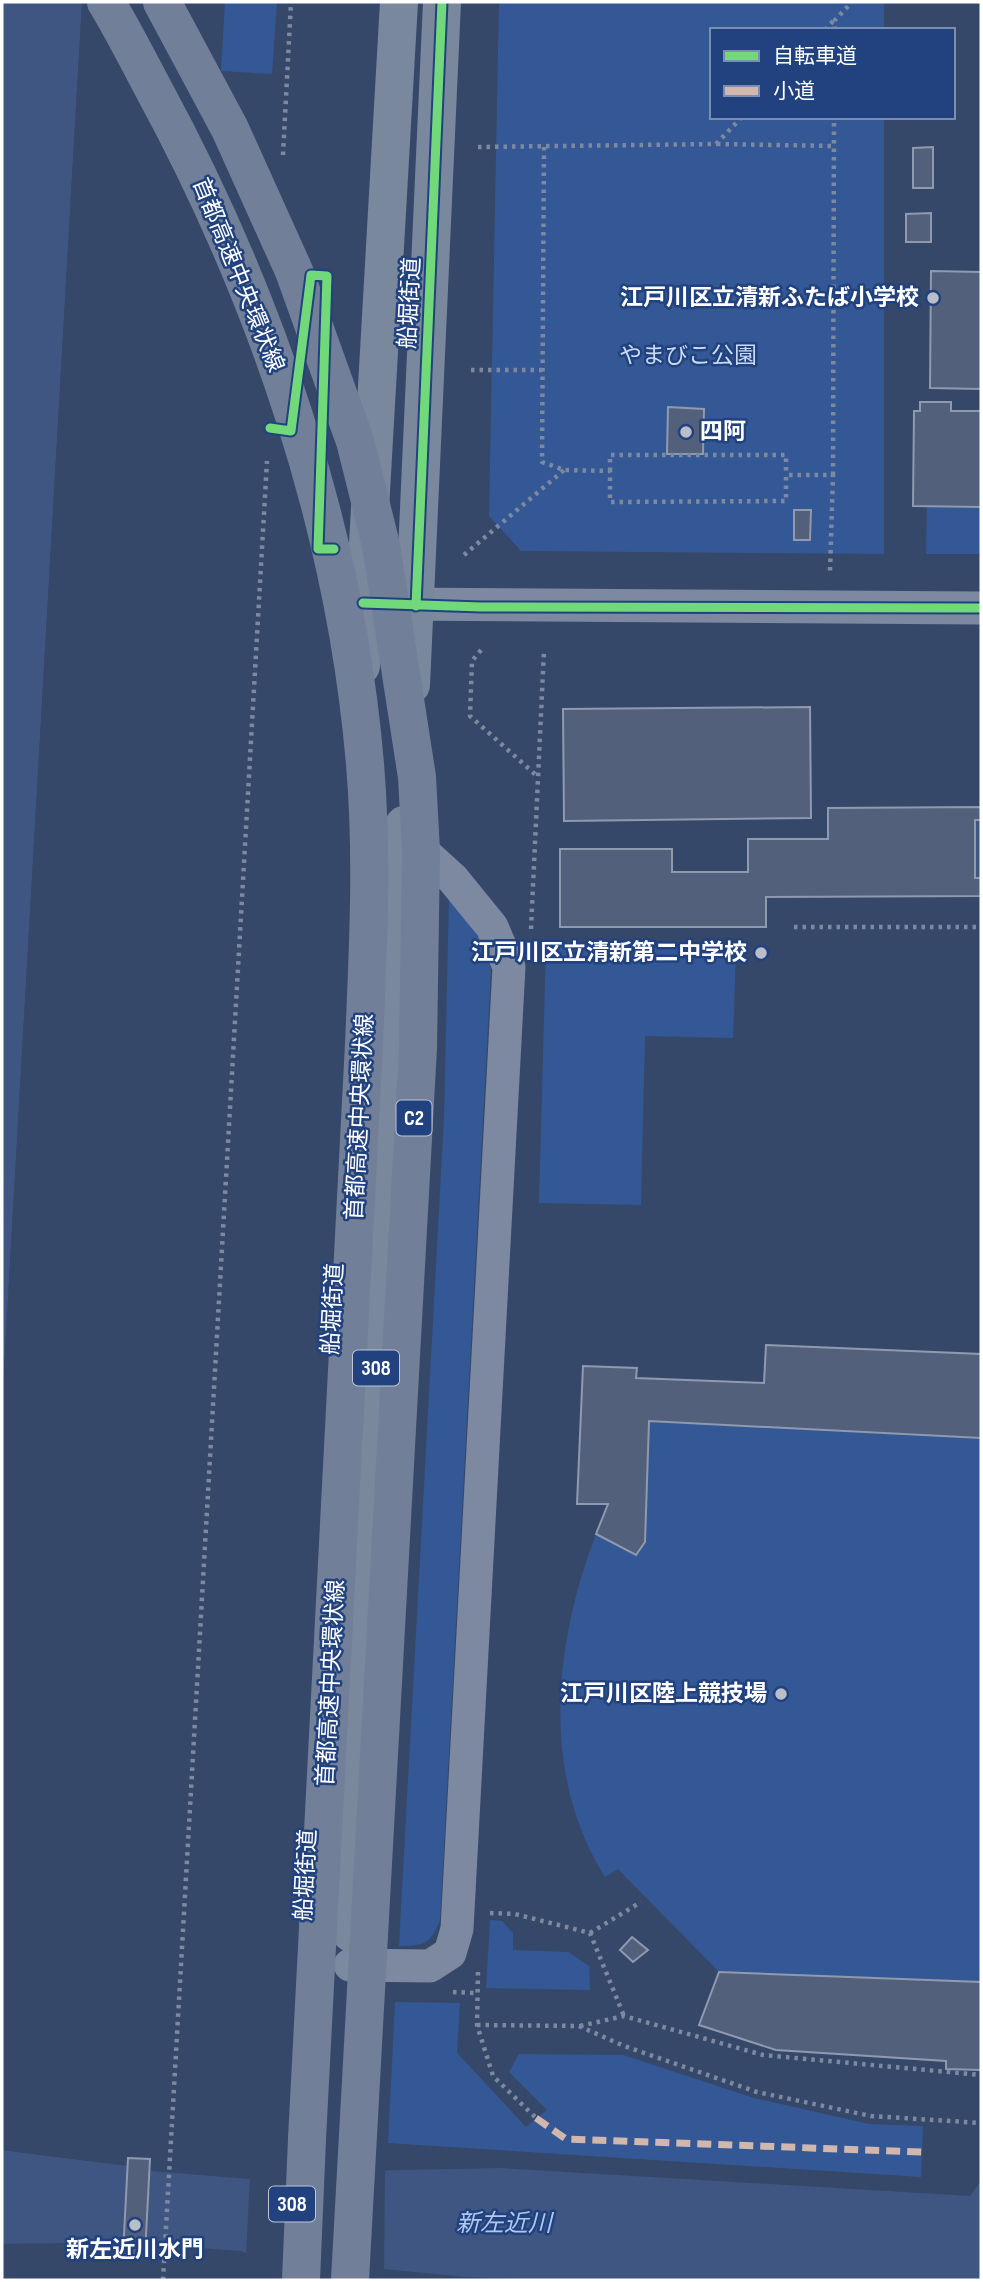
<svg xmlns="http://www.w3.org/2000/svg" width="983" height="2282" font-family="'Sofia Sans Condensed','Noto Sans JP',sans-serif">
	<style>
		.green { fill: #345895 }
		.water { fill: #3e5681 }
		.pier { fill: #364869 }
		.building { fill: #52607b; stroke: #8f9aae; stroke-width: 2 }
		.lines { fill: none; stroke-linecap: round; stroke-linejoin: round }
		.path { stroke: #7c89a0; stroke-width: 4.5; stroke-dasharray: 3.5 5; stroke-linecap: butt }
		.minor { stroke: #7c89a0; stroke-width: 33 }
		.major { stroke: #7a889e; stroke-width: 38 }
		.highway { stroke: #727f98; stroke-width: 38 }
		.highway-bridge { stroke: #727f98; stroke-width: 38 }
		.quiet { stroke: #d1b7ad; stroke-width: 7; stroke-dasharray: 14 7; stroke-linecap: butt }
		.cycleway-casing { stroke: #21427e; stroke-width: 13 }
		.cycleway { stroke: #71d979; stroke-width: 9 }
		.poi-dot { fill: #b9bfca; stroke: #21427e; stroke-width: 2.5 }
		.labels { text-anchor: middle; dominant-baseline: central; stroke-width: 5; stroke-linejoin: round; paint-order: stroke }
		.shield { fill: #21427e; stroke: #bcc6d8; stroke-width: 2 }
		.shield-label { font-size: 21px; font-weight: bold; fill: #fff }
		.street-label { font-size: 23px; fill: #fff; stroke: #21427e }
		.poi-label { font-size: 23px; font-weight: bold; fill: #fff; stroke: #21427e; text-anchor: end }
		.park-label { font-size: 23px; fill: #c9daf5; stroke: #21427e }
		.water-label { font-size: 24px; font-style: italic; fill: #b1c8ee; stroke: #21427e }
	</style>
	<rect width="100%" height="100%" fill="#364869"/>
	<g class="green">
		<path d="M225 2H277L272 74 221 71Z"/>
		<path d="M499 2H884V30H712V117H884V554L521 551 489 516Z"/>
		<path d="M927 507H981V554H926Z"/>
		<path d="M449 896 482 943 491 970 440 1920C431 1944 424 1946 399 1946L444 1118Z"/>
		<path d="M546 945 736 950 733 1038 645 1036 641 1205 539 1203Z"/>
		<path d="M649 1421 981 1438V1982L719 1972 618 1869 605 1877C540 1774 554 1644 596 1534L645 1505Z"/>
		<path d="M490 1920 502 1921 513 1933V1950L568 1952 589 1966 590 1990 486 1988Z"/>
		<path d="M395 2002 460 2003 457 2053 526 2127 547 2110 509 2072 519 2054 623 2055 754 2098 869 2124 923 2126 921 2177 388 2143Z"/>
	</g>
	<g class="water">
		<path d="M2 2H82L2 1402Z"/>
		<rect x="975" y="820" width="6" height="58"/>
		<path d="M2 2150 128 2166 123 2243 2 2244Z"/>
		<path d="M500 2168 970 2196 981 2181V2280H545L465 2277 253 2256 241 2251 146 2244 150 2171 249 2179 260 2173Z"/>
	</g>
	<g class="pier">
		<path d="M82 2H86L5 1403 2 1406Z"/>
		<path d="M2 2147 98 2159V2162L2 2150Z"/>
		<path d="M385 2167 384 2272 246 2257 250 2174 260 2169Z"/>
		<path d="M91 2243V2247H2V2244Z"/>
	</g>
	<g class="building">
		<path d="M933 147V188H913V148Z"/>
		<path d="M931 213V242H906V214Z"/>
		<path d="M931 271 981 272V389L930 388Z"/>
		<path d="M920 402H951V411H981V507L913 506 914 411H920Z"/>
		<path d="M668 407 704 409 703 454H667Z"/>
		<path d="M794 510H811L810 540H794Z"/>
		<path d="M810 707 811 818 564 821 563 709Z"/>
		<path d="M981 807V820H975V878H981V896L766 897V927H560V849H672V872H748V839H828V808Z"/>
		<path d="M766 1345 981 1354V1438L649 1421 645 1542 636 1555 596 1534 608 1504H577L583 1366 637 1368 636 1378 764 1383Z"/>
		<path d="M632 1937 648 1950 633 1962 620 1950Z"/>
		<path d="M719 1972 981 1982V2070L946 2069V2061L776 2050 699 2025Z"/>
		<path d="M128 2158 150 2159 145 2255 123 2254Z"/>
	</g>
	<g class="lines">
		<g class="path">
			<path d="M825 30 834 20"/>
			<path d="M835 30V20L852 2"/>
			<path d="M717 144 834 146"/>
			<path d="M478 147 716 144 742 117"/>
			<path d="M544 147 542 462 564 470 610 471V502L786 501V475H833L830 571"/>
			<path d="M283 155 291 2"/>
			<path d="M471 370H543"/>
			<path d="M610 471V455H786V475"/>
			<path d="M833 475 834 117"/>
			<path d="M464 555 564 470"/>
			<path d="M481 650 472 661 470 716 537 776"/>
			<path d="M794 927H981"/>
			<path d="M531 929 544 650"/>
			<path d="M490 1913 515 1914 590 1933 624 2016"/>
			<path d="M590 1933 641 1902"/>
			<path d="M478 1972 477 2025 493 2076 536 2118"/>
			<path d="M453 1992 476 1993"/>
			<path d="M477 2025 579 2026 624 2046 757 2092 871 2116 981 2123"/>
			<path d="M580 2026 624 2016 763 2055 981 2075"/>
			<path d="M163 2280 267 461"/>
		</g>
		<g class="minor">
			<path d="M389 604 981 608"/>
			<path d="M350 1965 430 1966 450 1953 457 1929 509 967 492 927 453 879 408 838"/>
		</g>
		<g class="major">
			<path d="M361 666 399 2"/>
			<path d="M411 685 442 2"/>
			<path d="M351 1933 358 1716 404 825"/>
		</g>
		<path class="highway" d="M301 2280 307 2139"/>
		<g class="highway-bridge">
			<path d="M106 2C123 30 138 60 153 88 266 296 345 528 365 764 373 858 368 950 364 1044L307 2139"/>
			<path d="M162 2 230 129 294 271 355 441 381 545 417 777 421 851 418 1048 350 2280"/>
		</g>
		<path class="quiet" d="M536 2118 566 2139 922 2152"/>
		<defs>
			<g id="cycleway">
				<path d="M270 428 291 431 311 275 327 276 318 549H334"/>
				<path d="M363 603 481 607 981 608"/>
				<path d="M416 606 442 2"/>
			</g>
		</defs>
		<use href="#cycleway" class="cycleway-casing"/>
		<use href="#cycleway" class="cycleway"/>
	</g>
	<g class="poi-dot">
		<circle cx="933" cy="298" r="7"/>
		<circle cx="686" cy="432" r="7"/>
		<circle cx="761" cy="953" r="7"/>
		<circle cx="781" cy="1694" r="7"/>
		<circle cx="135" cy="2225" r="7"/>
	</g>
	<g class="labels">
		<g class="shield">
			<rect x="396.5" y="1100.5" width="35" height="35" rx="5"/>
			<rect x="353" y="1350.5" width="46" height="35" rx="5"/>
			<rect x="269" y="2186.5" width="46" height="35" rx="5"/>
		</g>
		<g class="shield-label">
			<text x="414" y="1118">C2</text>
			<text x="376" y="1368">308</text>
			<text x="292" y="2204">308</text>
		</g>
		<g class="street-label">
			<text transform="translate(238 275) rotate(68)">首都高速中央環状線</text>
			<text transform="translate(410 303) rotate(-87)">船堀街道</text>
			<text transform="translate(360 1117) rotate(-87)">首都高速中央環状線</text>
			<text transform="translate(333 1309) rotate(-87)">船堀街道</text>
			<text transform="translate(331 1683) rotate(-87)">首都高速中央環状線</text>
			<text transform="translate(306 1875) rotate(-87)">船堀街道</text>
		</g>
		<g class="poi-label">
			<text x="919" y="298">江戸川区立清新ふたば小学校</text>
			<text x="700" y="432" text-anchor="start">四阿</text>
			<text x="747" y="953">江戸川区立清新第二中学校</text>
			<text x="767" y="1694">江戸川区陸上競技場</text>
			<text x="135" y="2250" text-anchor="middle">新左近川水門</text>
		</g>
		<g class="park-label">
			<text x="688" y="356">やまびこ公園</text>
		</g>
		<g class="water-label">
			<text x="504" y="2223">新左近川</text>
		</g>
	</g>
	<rect width="983" height="2282" fill="none" stroke="#ffffff" stroke-width="7"/>
	<rect x="710" y="28" width="245" height="91" fill="#21427e" stroke="#7a8eb2" stroke-width="2"/>
	<rect x="724" y="51" width="35" height="10" fill="#71d979" stroke="#7a8eb2" stroke-width="2"/>
	<text x="773" y="63" font-size="21" fill="#ffffff">自転車道</text>
	<rect x="724" y="86" width="35" height="10" fill="#d1b7ad" stroke="#7a8eb2" stroke-width="2"/>
	<text x="773" y="98" font-size="21" fill="#ffffff">小道</text>
</svg>
